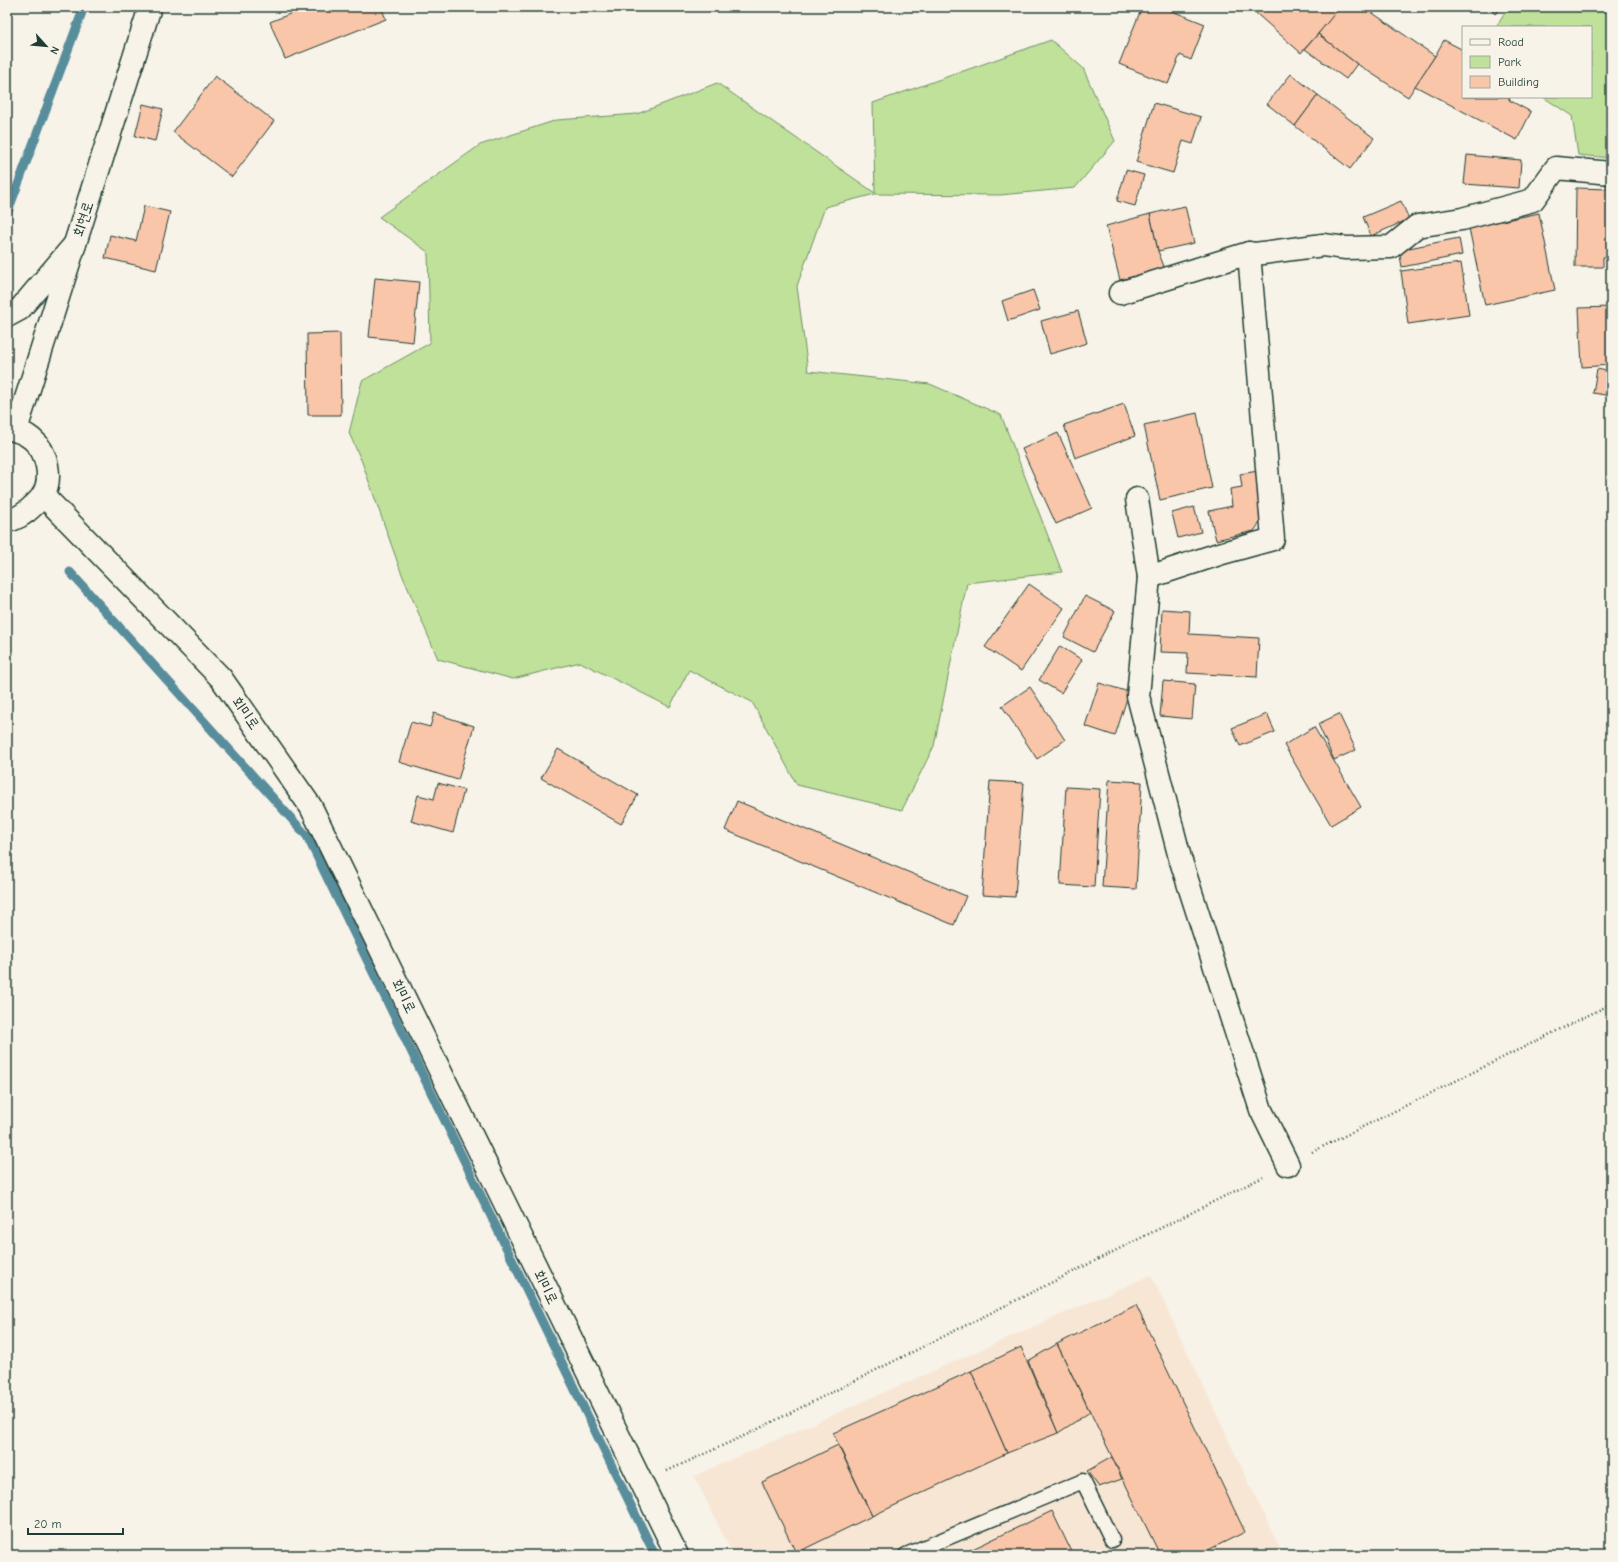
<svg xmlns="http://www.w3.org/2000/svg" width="1618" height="1562" font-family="'Comic Neue','Poor Story',sans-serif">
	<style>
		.built { fill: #f8e6d5 }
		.green { fill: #c0e19a; stroke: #708f67 }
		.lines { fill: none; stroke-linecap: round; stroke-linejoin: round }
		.stream { stroke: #598d9c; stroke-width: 9 }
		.building { fill: #f9c6aa; stroke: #1f3d34 }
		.service-casing { stroke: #1f3d34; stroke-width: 17 }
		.minor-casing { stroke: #1f3d34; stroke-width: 25 }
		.tertiary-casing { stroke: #1f3d34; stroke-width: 25 }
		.path { stroke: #1f3d34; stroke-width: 2.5; stroke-dasharray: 1 3; stroke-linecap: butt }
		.service { stroke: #f7f3e8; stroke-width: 14 }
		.minor { stroke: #f7f3e8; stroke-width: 22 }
		.tertiary { stroke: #f7f3e8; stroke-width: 22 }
		.labels { text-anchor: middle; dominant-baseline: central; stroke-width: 3; stroke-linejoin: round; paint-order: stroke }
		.street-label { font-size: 15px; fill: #1f3d34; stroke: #f7f3e8 }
	</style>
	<rect width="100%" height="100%" fill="#f7f3e8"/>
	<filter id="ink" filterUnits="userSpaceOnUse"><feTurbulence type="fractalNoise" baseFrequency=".025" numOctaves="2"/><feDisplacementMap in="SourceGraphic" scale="8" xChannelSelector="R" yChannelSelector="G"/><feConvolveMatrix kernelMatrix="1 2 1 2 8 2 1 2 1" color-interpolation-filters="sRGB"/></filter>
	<g filter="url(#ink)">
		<path class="built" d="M1151 1275 1283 1555H733L694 1476Z"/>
		<g class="green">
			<path d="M1509 7H1611V158L1578 155 1572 116 1543 97H1591V27H1496Z"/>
			<path d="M1051 40 1083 68 1115 141 1075 188 1000 195 875 194 825 207 797 286 808 371 930 384 1001 415 1062 572 967 583 934 746 902 810 797 785 752 702 689 670 670 707 580 662 513 679 438 659 401 572 362 462 349 433 362 381 430 343 428 252 379 217 480 145 557 120 637 114 717 83 875 193 873 103Z"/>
		</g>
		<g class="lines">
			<g class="stream">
				<path d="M7 214 84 7"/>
				<path d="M70 572 307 836 655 1555"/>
			</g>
		</g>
		<g class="building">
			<path d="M307 7H381L386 19 285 59 270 22Z"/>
			<path d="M1142 7H1162L1205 24 1191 60 1180 55 1168 84 1119 64Z"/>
			<path d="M1249 7H1336L1339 10 1301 53Z"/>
			<path d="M1340 7H1364L1435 56 1408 97 1357 64 1318 34Z"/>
			<path d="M1488 7H1502L1495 14Z"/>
			<path d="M1318 34 1357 64 1346 79 1305 49Z"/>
			<path d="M1444 40 1463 50V97H1510L1509 100 1531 112 1517 140 1415 86 1435 56Z"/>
			<path d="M1291 74 1318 95 1295 126 1267 104Z"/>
			<path d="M215 76 274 121 232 177 173 132Z"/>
			<path d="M1318 95 1374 138 1350 169 1295 126Z"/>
			<path d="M1154 103 1201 117 1193 144 1183 141 1173 173 1136 162Z"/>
			<path d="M143 104 163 109 155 141 135 136Z"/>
			<path d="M1467 155 1521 160 1519 188 1464 184Z"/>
			<path d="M1126 170 1144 175 1135 206 1117 201Z"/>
			<path d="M1576 188 1611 189V257H1603V267H1575Z"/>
			<path d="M1401 201 1409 219 1371 236 1363 217Z"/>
			<path d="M144 206 170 212 156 270 105 258 110 235 136 241Z"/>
			<path d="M1185 206 1194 243 1158 251 1150 214Z"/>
			<path d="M1539 213 1555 290 1485 305 1469 228Z"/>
			<path d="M1150 214 1158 251 1165 269 1120 280 1106 226Z"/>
			<path d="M1459 238 1462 255 1402 267 1399 250Z"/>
			<path d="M1461 263 1469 315 1408 324 1401 271Z"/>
			<path d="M375 278 419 282 413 342 369 337Z"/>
			<path d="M1033 290 1040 310 1008 321 1002 301Z"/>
			<path d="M1611 307V365L1582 367 1579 308Z"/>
			<path d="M1078 311 1087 343 1050 354 1041 321Z"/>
			<path d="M340 333 341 415H308L307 334Z"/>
			<path d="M1597 369 1611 372V396L1593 393Z"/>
			<path d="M1124 404 1135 436 1075 458 1064 425Z"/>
			<path d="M1197 413 1212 488 1160 500 1144 425Z"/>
			<path d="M1058 433 1092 508 1056 524 1022 449Z"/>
			<path d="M1258 471 1265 516 1254 531 1216 540 1209 511 1232 506 1230 489 1242 487 1240 474Z"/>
			<path d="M1194 507 1201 532 1178 538 1172 513Z"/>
			<path d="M1029 584 1064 608 1021 671 985 647Z"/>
			<path d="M1085 596 1115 611 1093 652 1064 637Z"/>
			<path d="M1162 609 1190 611 1189 634 1259 638 1257 677 1187 673 1188 653 1160 652Z"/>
			<path d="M1060 646 1082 660 1061 693 1039 680Z"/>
			<path d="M1163 681 1195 684 1192 719 1160 716Z"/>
			<path d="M1099 683 1129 692 1115 736 1085 726Z"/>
			<path d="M1030 687 1065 740 1037 759 1002 706Z"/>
			<path d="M434 713 474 726 458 780 399 762 411 722 430 727Z"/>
			<path d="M1267 714 1275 732 1240 746 1232 728Z"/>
			<path d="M1339 714 1356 750 1334 760 1318 724Z"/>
			<path d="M1314 727 1361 807 1331 825 1284 745Z"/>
			<path d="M558 749 638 795 621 824 541 778Z"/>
			<path d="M1109 780 1142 782 1136 889 1102 887Z"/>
			<path d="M990 781 1024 783 1015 897 982 895Z"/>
			<path d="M438 783 464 790 453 833 411 821 418 795 434 799Z"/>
			<path d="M1066 787 1100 789 1094 887 1060 885Z"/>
			<path d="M737 801 966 896 954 925 725 830Z"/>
			<path d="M1136 1305 1245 1532 1198 1555H1160L1057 1344Z"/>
			<path d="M1057 1344 1090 1412 1058 1433 1028 1361Z"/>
			<path d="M1021 1347 1058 1433 1007 1453 971 1371Z"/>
			<path d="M971 1371 1007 1453 872 1516 833 1433Z"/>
			<path d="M838 1445 872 1516 796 1553 762 1482Z"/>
			<path d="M1112 1457 1122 1479 1099 1487 1087 1471Z"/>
			<path d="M1052 1511 1073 1555H960Z"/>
		</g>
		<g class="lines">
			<defs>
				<path id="service" d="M906 1555 1083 1481 1112 1540"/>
				<g id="minor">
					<path d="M1120 293 1249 253 1255 254 1323 245 1346 248 1391 247 1417 226 1462 219 1533 200 1556 168 1611 173"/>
					<path d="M7 316 20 309 75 244"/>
					<path d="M7 428C16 430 25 433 32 439 47 451 53 478 43 495 41 499 36 503 33 506 25 514 18 519 7 521"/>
					<path d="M1137 499 1149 577 1138 696 1180 858 1261 1110 1288 1165"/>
					<path d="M1149 577 1219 554 1273 539 1249 253"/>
				</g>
				<g id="tertiary">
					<path d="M16 430 150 7"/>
					<path d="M43 495 221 678 311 807 677 1555"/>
				</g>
			</defs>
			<use href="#service" class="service-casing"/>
			<use href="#minor" class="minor-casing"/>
			<use href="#tertiary" class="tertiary-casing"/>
			<g class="path">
				<path d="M1312 1152 1611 1004"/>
				<path d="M667 1471 748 1434 1263 1177"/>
			</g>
			<use href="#service" class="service"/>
			<use href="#minor" class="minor"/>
			<use href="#tertiary" class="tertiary"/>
		</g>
	</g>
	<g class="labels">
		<g class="street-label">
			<text transform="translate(83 219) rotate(-72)">회현로</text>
			<text transform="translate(246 713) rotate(55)">회미로</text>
			<text transform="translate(404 996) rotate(64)">회미로</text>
			<text transform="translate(546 1287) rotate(64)">회미로</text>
		</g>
	</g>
	<rect width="1618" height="1562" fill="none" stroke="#f7f3e8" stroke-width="24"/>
	<rect x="12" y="12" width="1594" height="1538" fill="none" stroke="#1f3d34" stroke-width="1.5" filter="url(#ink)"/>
	<rect x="1462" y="26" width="130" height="72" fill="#f7f3e8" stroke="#a1aaa0"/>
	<rect x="1470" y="39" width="20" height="6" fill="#f7f3e8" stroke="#a1aaa0"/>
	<text x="1498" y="46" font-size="12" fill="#1f3d34">Road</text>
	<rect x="1470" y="56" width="20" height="12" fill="#c0e19a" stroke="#a1aaa0"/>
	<text x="1498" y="66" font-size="12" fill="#1f3d34">Park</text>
	<rect x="1470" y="76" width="20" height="12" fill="#f9c6aa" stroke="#a1aaa0"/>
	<text x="1498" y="86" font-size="12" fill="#1f3d34">Building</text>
	<g transform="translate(46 46) rotate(117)" stroke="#f7f3e8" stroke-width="3" paint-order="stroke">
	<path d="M0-3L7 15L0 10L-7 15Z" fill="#1f3d34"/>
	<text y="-6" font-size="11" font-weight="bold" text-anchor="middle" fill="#1f3d34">N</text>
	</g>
	<path d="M28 1528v6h95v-6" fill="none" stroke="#1f3d34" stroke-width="2"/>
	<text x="34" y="1528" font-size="12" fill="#1f3d34" stroke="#f7f3e8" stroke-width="3" paint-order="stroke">20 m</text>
</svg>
